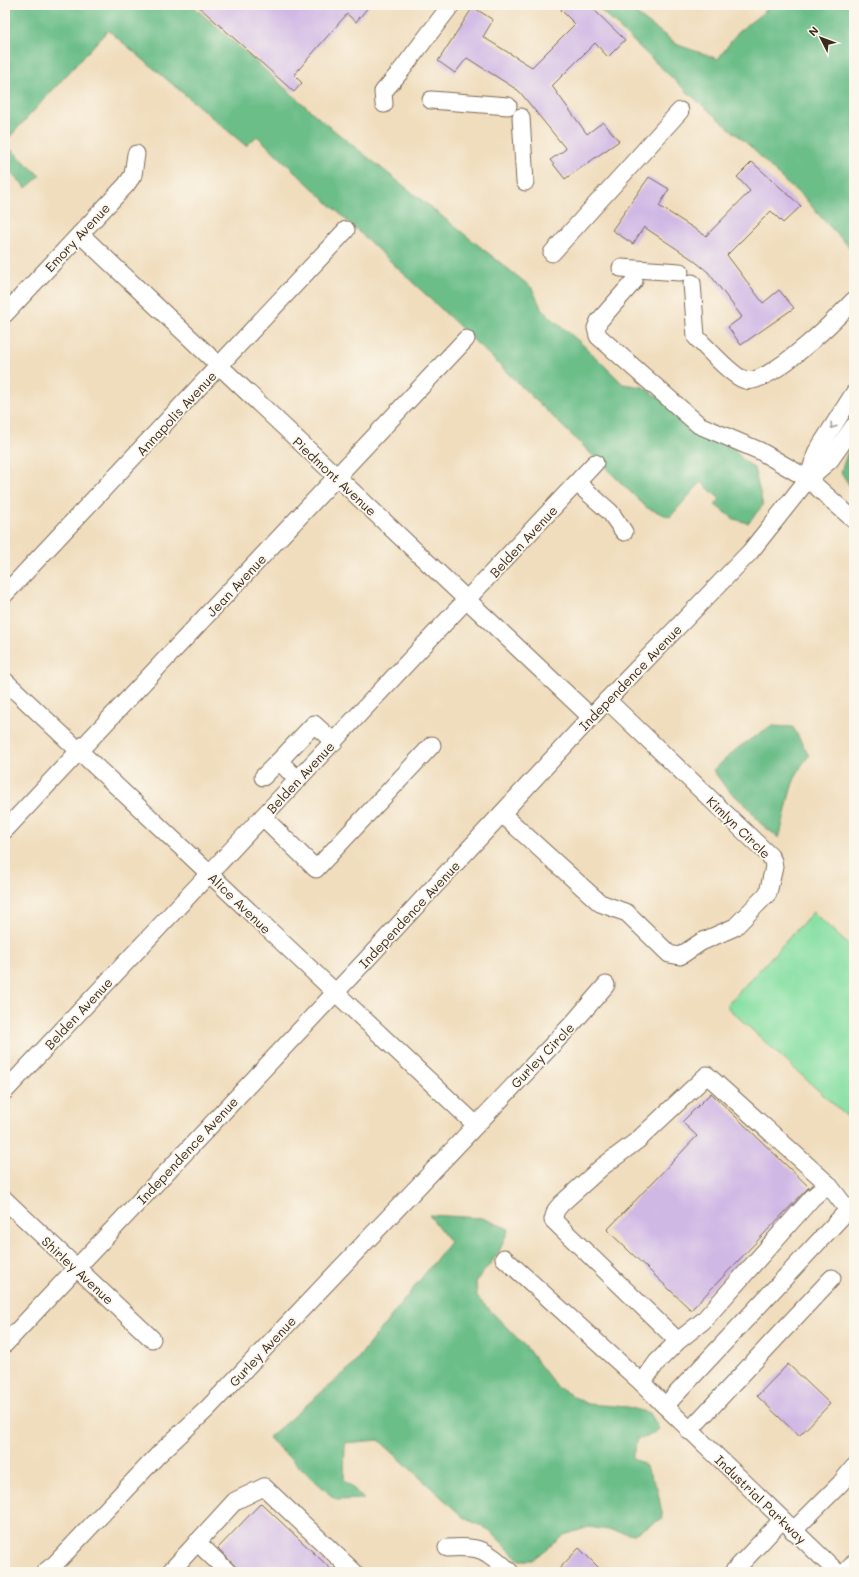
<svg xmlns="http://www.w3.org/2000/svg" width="859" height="1577" font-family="Mali,sans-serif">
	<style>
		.green { fill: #86dfa3; stroke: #608460 }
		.forest { fill: #6cbe89; stroke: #547454 }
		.building { fill: #d0b8e5 }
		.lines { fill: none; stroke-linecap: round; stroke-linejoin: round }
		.minor-casing { stroke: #7a6956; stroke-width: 19 }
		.minor { stroke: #fff; stroke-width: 17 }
		.oneway { stroke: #a79f9a }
		.labels { text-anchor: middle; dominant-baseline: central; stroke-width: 3.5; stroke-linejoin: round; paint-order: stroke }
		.street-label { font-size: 13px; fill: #3b2a1e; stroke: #fbf7ec }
	</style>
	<rect width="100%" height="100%" fill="#fbf7ec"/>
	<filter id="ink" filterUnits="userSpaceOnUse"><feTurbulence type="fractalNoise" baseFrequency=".025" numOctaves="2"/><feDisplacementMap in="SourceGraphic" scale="8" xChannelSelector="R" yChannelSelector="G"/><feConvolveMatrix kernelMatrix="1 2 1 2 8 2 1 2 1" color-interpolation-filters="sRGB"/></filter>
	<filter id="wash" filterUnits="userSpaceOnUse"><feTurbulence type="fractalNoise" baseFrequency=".012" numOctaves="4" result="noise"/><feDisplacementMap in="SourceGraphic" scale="16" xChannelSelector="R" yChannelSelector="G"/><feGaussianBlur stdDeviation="0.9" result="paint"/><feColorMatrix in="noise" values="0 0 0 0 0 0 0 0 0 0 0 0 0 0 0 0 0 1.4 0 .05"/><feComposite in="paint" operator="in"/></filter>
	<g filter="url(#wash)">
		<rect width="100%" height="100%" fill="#f0ddbd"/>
		<path class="green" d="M813 912 854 950V1123L726 1006Z"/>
		<g class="forest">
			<path d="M5 5H192L321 120 532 288 542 310 581 343 623 384 643 387 731 444 742 459 754 468 763 505 748 523 734 519 715 505 720 499 701 482 670 517 647 508 456 323 257 136 246 146 108 30 5 142Z"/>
			<path d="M595 5H624L678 45 718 59 738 32 773 5H854V252L818 214 804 197 785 182 750 146 686 91Z"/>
			<path d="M5 144 40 176 26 188 5 166Z"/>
			<path d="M854 441V490L851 488 841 472 849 448Z"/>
			<path d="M771 726 793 727 809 756C788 779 788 809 779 838L760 823 749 808 726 788 713 770 739 747Z"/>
			<path d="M429 1215 482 1218 509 1229 498 1254 476 1281 477 1297 525 1346 557 1387 587 1404 627 1407 650 1413 659 1429 647 1437 637 1439 632 1458 645 1465 657 1488 663 1518 634 1534 589 1527 564 1535 533 1560H519L489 1530 463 1517 379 1440 345 1443 344 1479 364 1499 336 1500 268 1438 351 1367 450 1242Z"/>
		</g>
		<g id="blocks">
			<g class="building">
				<path d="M197 5H370L356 22 347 14 325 39 294 75 302 83 294 92Z"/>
				<path d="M565 5H589L625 40 608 57 595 43 552 86 587 134 603 122 619 141 565 179 550 160 566 149 519 91 467 58 455 73 438 61 473 7 493 20 483 37 532 67 575 24 561 10Z"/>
				<path d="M752 162 801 206 783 223 771 211 727 255 763 303 779 290 794 308 741 345 728 327 742 317 708 272 692 259 644 227 633 244 612 230 649 177 669 189 659 206 706 236 750 191 737 177Z"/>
				<path d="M711 1093 809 1187 691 1310 607 1230 697 1136 682 1122Z"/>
				<path d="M788 1364 830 1404 799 1436 757 1396Z"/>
				<path d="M261 1503 334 1572H242L236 1567 218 1548Z"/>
				<path d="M579 1548 603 1572H556Z"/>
			</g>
		</g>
	</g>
	<g filter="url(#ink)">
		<use href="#blocks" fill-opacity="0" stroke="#7a6956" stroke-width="1"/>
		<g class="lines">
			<defs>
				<g id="minor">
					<path d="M431 100 508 106"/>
					<path d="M384 104 383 92 400 72 451 5"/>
					<path d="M521 117 525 182"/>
					<path d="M80 234 591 717"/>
					<path d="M552 253 680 111"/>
					<path d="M621 268 680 272"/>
					<path d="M634 281 599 321 596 328 598 336 699 425 760 451 808 479 854 520"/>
					<path d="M692 283 696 337C706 347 733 377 745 380 768 387 837 318 854 300"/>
					<path d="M5 314 126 185 133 175 136 154"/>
					<path d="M808 479 817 451 854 393"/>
					<path d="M577 483 610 512 624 532"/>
					<path d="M5 594 346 230"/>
					<path d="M5 681 476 1125"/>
					<path d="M263 777 279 761"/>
					<path d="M298 780 279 761 314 724 334 742"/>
					<path d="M502 814 600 903 627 913 669 954 680 956 701 942 735 927 768 893 774 867 773 861 770 856 607 700"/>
					<path d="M263 817 316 869 432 745"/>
					<path d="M5 830 466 339"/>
					<path d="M5 1091 595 463"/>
					<path d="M828 1184 848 1210 665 1406 837 1572"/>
					<path d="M5 1200 152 1339"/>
					<path d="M504 1258 642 1383"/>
					<path d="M5 1344 366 960 607 700 750 552 808 479 830 460 854 426"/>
					<path d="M665 1406 642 1383 657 1362 678 1341 703 1321 812 1198 828 1184 707 1075 638 1140 602 1167 561 1204 556 1210 553 1220 678 1341"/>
					<path d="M689 1431 832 1278"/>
					<path d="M793 1531 840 1484 854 1467"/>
					<path d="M197 1542 228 1572"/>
					<path d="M447 1548C481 1546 485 1549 510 1572"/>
					<path d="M45 1572 55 1564 159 1454 208 1408 574 1022 606 985"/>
					<path d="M170 1572 235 1501 264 1487 354 1572"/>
					<path d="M733 1572 782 1520"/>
					<path d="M846 1572 854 1563"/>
				</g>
			</defs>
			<use href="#minor" class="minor-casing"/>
			<use href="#minor" class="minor"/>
		</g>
		<defs><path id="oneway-chevron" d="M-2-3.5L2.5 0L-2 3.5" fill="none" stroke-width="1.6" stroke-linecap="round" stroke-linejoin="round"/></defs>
		<use class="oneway" href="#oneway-chevron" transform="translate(833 426) rotate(123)"/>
	</g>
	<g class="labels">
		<g class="street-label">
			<text transform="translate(77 237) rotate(-47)">Emory Avenue</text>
			<text transform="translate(176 413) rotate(-47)">Annapolis Avenue</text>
			<text transform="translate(335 476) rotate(43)">Piedmont Avenue</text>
			<text transform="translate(523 541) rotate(-47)">Belden Avenue</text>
			<text transform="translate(236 585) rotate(-47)">Jean Avenue</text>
			<text transform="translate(630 677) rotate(-46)">Independence Avenue</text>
			<text transform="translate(300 777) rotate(-47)">Belden Avenue</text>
			<text transform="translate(739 827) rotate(44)">Kimlyn Circle</text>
			<text transform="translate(240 903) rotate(44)">Alice Avenue</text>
			<text transform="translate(409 914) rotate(-47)">Independence Avenue</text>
			<text transform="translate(78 1013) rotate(-47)">Belden Avenue</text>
			<text transform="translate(542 1055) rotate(-46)">Gurley Circle</text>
			<text transform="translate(187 1150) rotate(-47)">Independence Avenue</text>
			<text transform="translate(78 1270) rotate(43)">Shirley Avenue</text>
			<text transform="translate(262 1351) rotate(-47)">Gurley Avenue</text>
			<text transform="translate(761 1499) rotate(44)">Industrial Parkway</text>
		</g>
	</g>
	<rect width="859" height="1577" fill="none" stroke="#fbf7ec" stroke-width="20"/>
	<g transform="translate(821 38) rotate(312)" stroke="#fbf7ec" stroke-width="3" paint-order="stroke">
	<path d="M0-3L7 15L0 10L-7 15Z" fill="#3b2a1e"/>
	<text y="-6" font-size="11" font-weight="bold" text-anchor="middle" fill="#3b2a1e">N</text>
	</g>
</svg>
